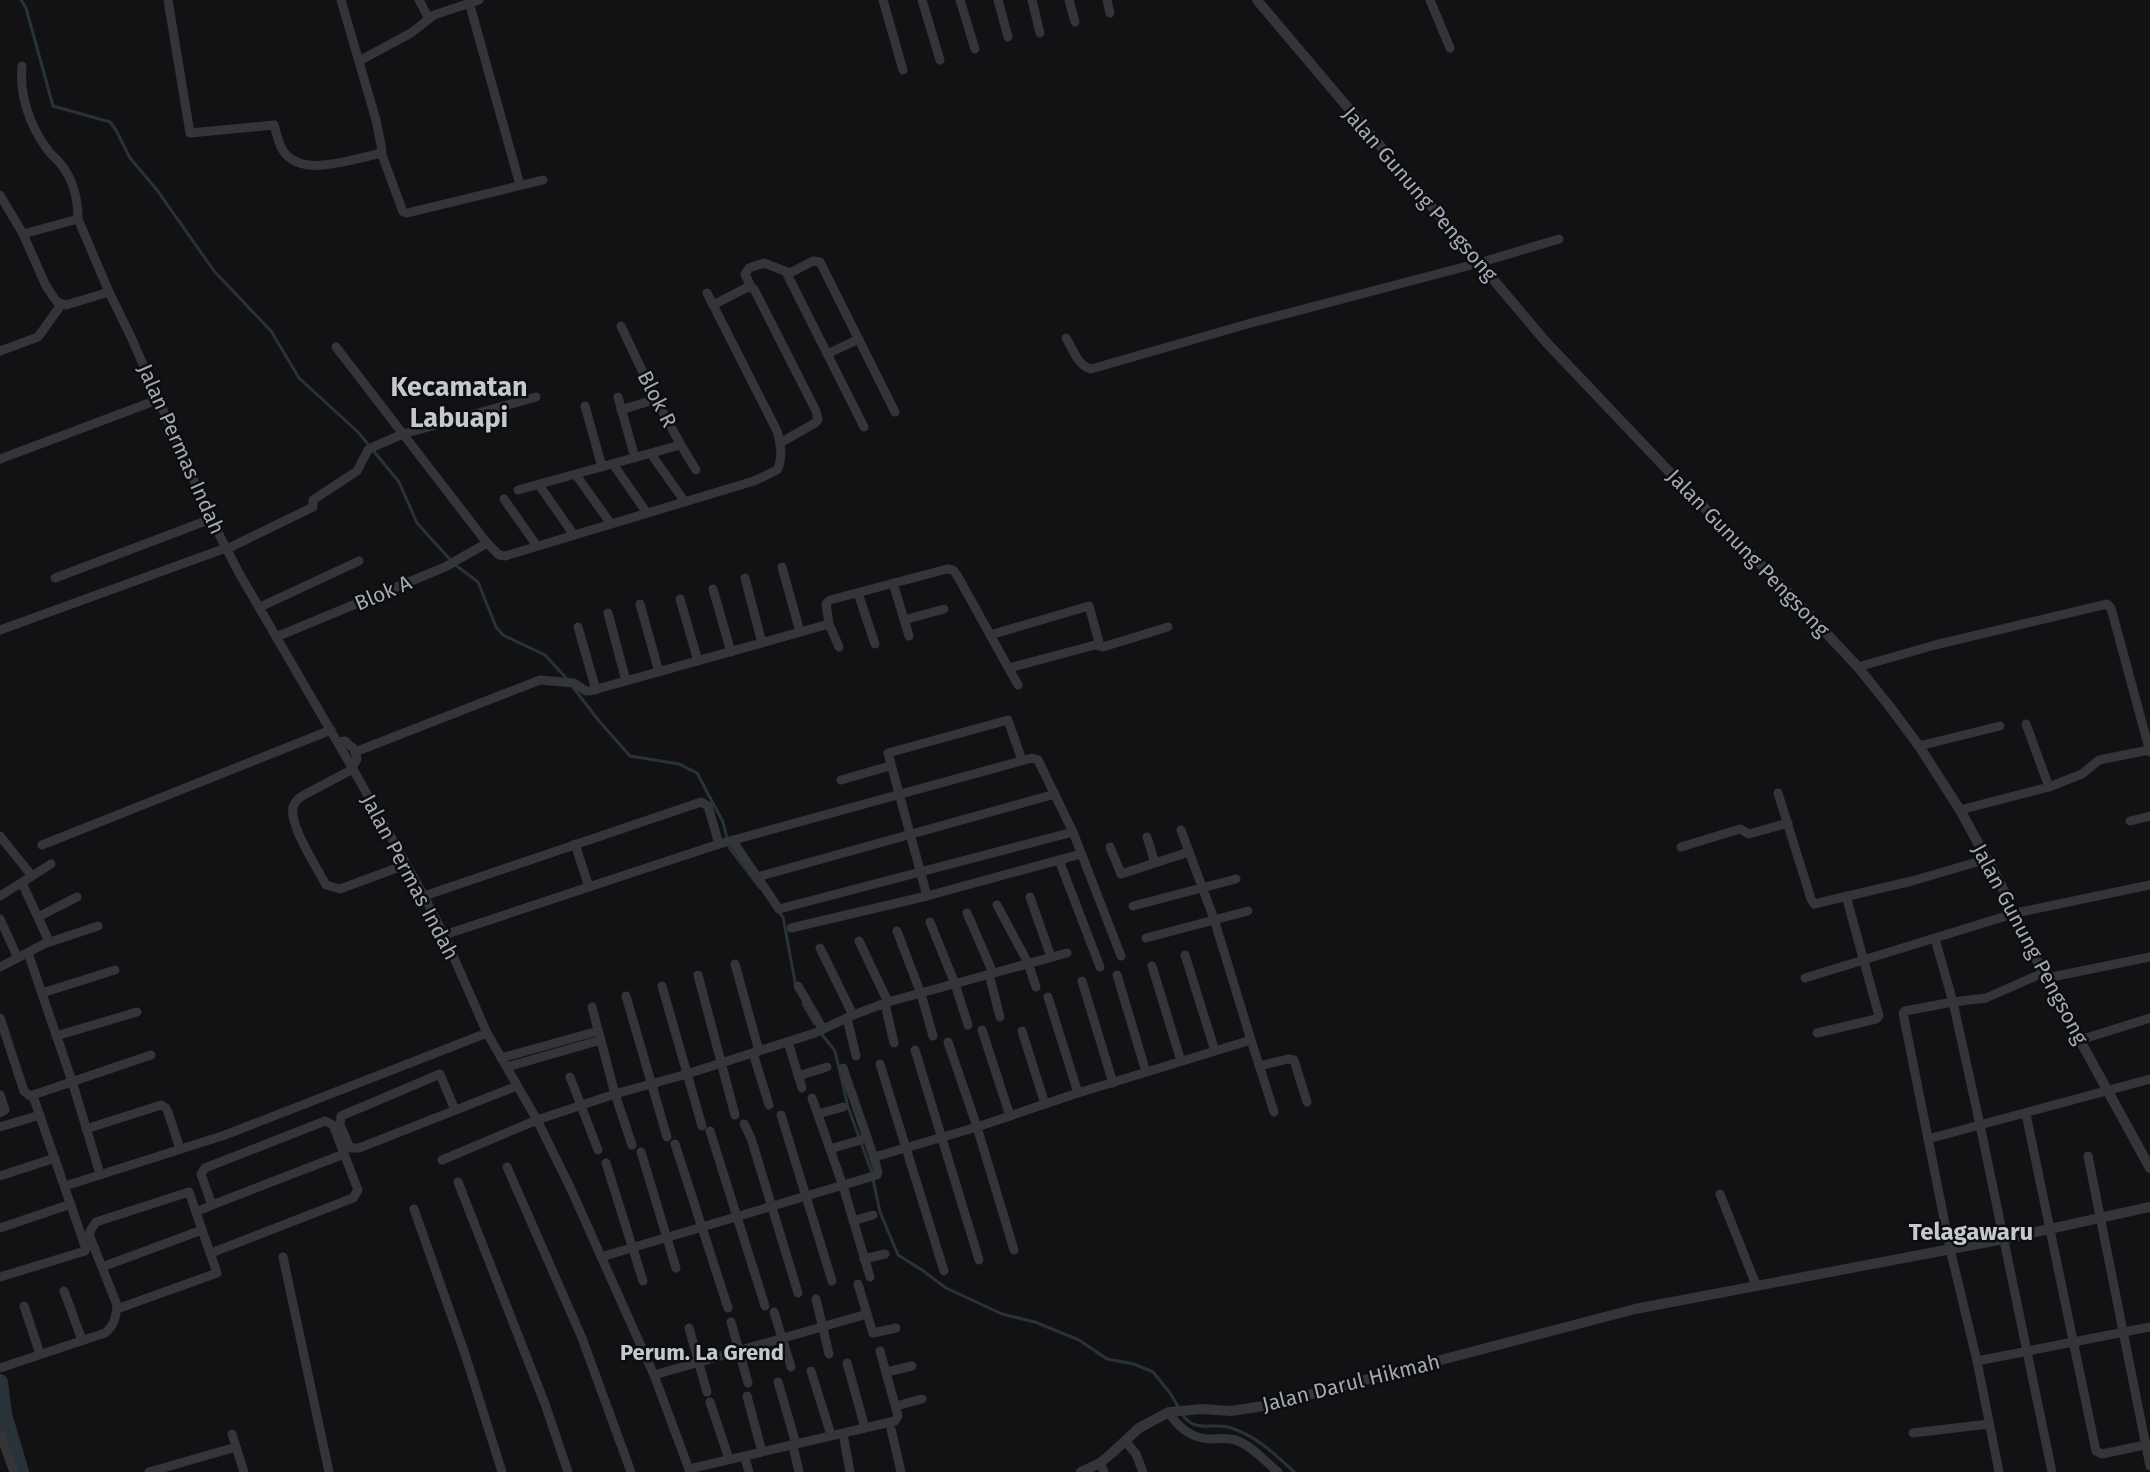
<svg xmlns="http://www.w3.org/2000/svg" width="2150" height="1472" font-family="'Fira Sans',sans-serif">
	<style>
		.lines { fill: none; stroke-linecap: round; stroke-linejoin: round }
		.stream { stroke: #283239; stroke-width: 3 }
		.river { stroke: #283239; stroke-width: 16 }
		.minor { stroke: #333539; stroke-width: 9 }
		.tertiary { stroke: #333539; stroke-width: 10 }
		.labels { text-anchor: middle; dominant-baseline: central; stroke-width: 5; stroke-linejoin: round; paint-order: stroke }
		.street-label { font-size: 21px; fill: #a3aab6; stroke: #0d0d0f }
		.neighbourhood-label { font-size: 22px; font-weight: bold; fill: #c4c9d1; stroke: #0d0d0f }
		.quarter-label { font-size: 24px; font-weight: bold; fill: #c4c9d1; stroke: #0d0d0f }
		.district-label { font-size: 27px; font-weight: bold; fill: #c4c9d1; stroke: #0d0d0f }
	</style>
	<rect width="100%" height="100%" fill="#121214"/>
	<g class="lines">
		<g class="stream">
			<path d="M21 0 26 8 53 106 110 122 116 130 130 158 157 190 214 271 271 331 299 378 358 432 399 482 417 523 454 564 478 582 496 627 503 635 545 655 568 680"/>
			<path d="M572 686 599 721 630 756 679 764 697 773 723 822 729 847 760 888"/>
			<path d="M779 912 783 917 796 987"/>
			<path d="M803 1004 815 1024"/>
			<path d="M820 1032 835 1051 848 1107 871 1170 880 1212 898 1255 922 1270 946 1288 1002 1314 1035 1322 1079 1340 1107 1359 1134 1364 1153 1372 1170 1393 1179 1408"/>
			<path d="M1182 1414C1194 1433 1211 1423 1228 1427 1254 1434 1275 1454 1294 1472"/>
		</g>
		<path class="river" d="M0 1382 4 1414 21 1472"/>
		<g class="minor">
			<path d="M168 0 190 133 274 125C277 134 278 144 284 152 303 178 352 159 378 154L382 150 376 120 341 0"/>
			<path d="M419 0 429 19"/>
			<path d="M883 0 903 70"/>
			<path d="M922 0 940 60"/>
			<path d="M960 0 975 49"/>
			<path d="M998 0 1008 37"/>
			<path d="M1032 0 1040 33"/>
			<path d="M1069 0 1075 22"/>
			<path d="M1107 0 1110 13"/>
			<path d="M1430 0 1450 48"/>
			<path d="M469 2 520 185"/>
			<path d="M359 61 411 33 434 15 479 0"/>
			<path d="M22 66C19 95 30 126 47 149 50 154 56 158 60 163 73 179 78 199 78 219"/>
			<path d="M381 152 403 212 407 213 543 180"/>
			<path d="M0 195 23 234 46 286 57 302 66 305 109 292"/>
			<path d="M23 234 78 219 109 292 131 337 211 519 239 573 353 769 424 896 444 935 487 1033 537 1120 570 1187 654 1375 690 1472"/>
			<path d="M786 272 864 427"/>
			<path d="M751 287 745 274 749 268 764 263 790 273 813 261 820 262 895 412"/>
			<path d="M713 305 748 287 754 289 816 411 818 420 815 423 780 443"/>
			<path d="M621 326C644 375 667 424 696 470"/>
			<path d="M1066 338C1073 349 1077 365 1091 369L1251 323 1479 263 1559 239"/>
			<path d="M336 347 487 543 499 555 505 556 754 481 777 470C783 459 781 443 777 431L707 293"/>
			<path d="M0 351 38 337 61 305"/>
			<path d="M827 354 859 339"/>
			<path d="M618 397 635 458"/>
			<path d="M585 406 602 467"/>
			<path d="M621 410 656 399"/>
			<path d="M651 454 685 502"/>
			<path d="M0 459 157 400"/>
			<path d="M613 464 647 513"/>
			<path d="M576 475 611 524"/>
			<path d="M539 485 574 535"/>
			<path d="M518 490 680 445"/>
			<path d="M504 499 537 546"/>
			<path d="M227 549 313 507V500L357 471 368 450 373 447 403 434 536 397"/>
			<path d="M782 567 800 632"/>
			<path d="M55 578 211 519"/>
			<path d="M745 578 762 643"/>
			<path d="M893 583 909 636"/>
			<path d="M713 589 731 652"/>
			<path d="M858 593 875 644"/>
			<path d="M680 599 698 661"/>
			<path d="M640 604 659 672"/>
			<path d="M260 607 359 561"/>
			<path d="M608 613 626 681"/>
			<path d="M904 620 944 609"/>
			<path d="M578 627 596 690"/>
			<path d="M0 630 226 548"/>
			<path d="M990 635 1089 606 1100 646"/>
			<path d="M276 637 445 567 487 543"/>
			<path d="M839 647 829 624 826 604 830 600 947 569 953 570 957 575 1018 685"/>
			<path d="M1858 667 1935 645 2107 604 2111 608 2150 752"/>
			<path d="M1009 668 1095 645 1103 647 1168 627"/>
			<path d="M2026 724 2049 787"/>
			<path d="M338 742 345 741 354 749 357 759 352 768"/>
			<path d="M1919 746 2000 726"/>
			<path d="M355 752 540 680 574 683 586 691H590L829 624"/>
			<path d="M353 769 302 796C298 799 295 801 293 807 289 826 317 867 326 885L340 889 405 865"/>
			<path d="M841 780 890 766"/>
			<path d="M1778 793 1811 899 1814 904 1912 881 1987 859"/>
			<path d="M1960 810 2049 787 2082 774 2099 760 2149 750"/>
			<path d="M2130 821 2150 816"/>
			<path d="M0 836 32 876 0 896"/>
			<path d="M1147 837 1155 863"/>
			<path d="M732 840 779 909 1073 832"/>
			<path d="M575 844 589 887"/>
			<path d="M42 845 331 730"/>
			<path d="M1110 847 1121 874 1189 852"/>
			<path d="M1681 847 1740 829 1749 834 1788 823"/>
			<path d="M1059 860 1100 967"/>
			<path d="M32 876 51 864"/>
			<path d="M757 877 1055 794"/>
			<path d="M22 883 47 937"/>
			<path d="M424 896 701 802 708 806 719 844"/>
			<path d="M927 896 1081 854"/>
			<path d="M1030 897 1051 957"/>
			<path d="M997 905 1028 963 1036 987"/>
			<path d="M1133 906 1236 879"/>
			<path d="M967 913 993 973"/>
			<path d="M38 917 77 897"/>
			<path d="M0 919 16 954"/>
			<path d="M930 922 955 984 968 1025"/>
			<path d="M791 928 927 896 888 753 1008 720 1022 760"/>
			<path d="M897 931 921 994 933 1036"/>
			<path d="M444 935 719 844 1032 758 1038 760 1073 832 1121 956"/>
			<path d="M1146 938 1248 911"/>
			<path d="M1935 939 1953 1002 1980 1125 2052 1472"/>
			<path d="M859 941 888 1002"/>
			<path d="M820 948 853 1015"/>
			<path d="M28 953 72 1081 100 1174"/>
			<path d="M1185 955 1215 1051"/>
			<path d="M735 964 759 1051"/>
			<path d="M1152 966 1181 1061"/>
			<path d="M0 967 44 944 98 926"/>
			<path d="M989 974 1000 1017"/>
			<path d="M698 975 735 1115"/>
			<path d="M1117 975 1146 1072"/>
			<path d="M1805 978 2016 913 2150 885"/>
			<path d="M2047 978 2150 957"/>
			<path d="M1082 981 1113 1083"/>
			<path d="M662 986 702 1126"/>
			<path d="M798 986 823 1029"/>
			<path d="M42 993 115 970"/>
			<path d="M626 996 667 1137"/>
			<path d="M1048 997 1078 1093"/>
			<path d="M885 1004 894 1043"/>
			<path d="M592 1007 615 1094 632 1145"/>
			<path d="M0 1018 24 1091 30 1096 151 1055"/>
			<path d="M847 1018 856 1056"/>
			<path d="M982 1030 1010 1116"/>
			<path d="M1022 1031 1045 1104"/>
			<path d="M1817 1033 1876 1019 1879 1016 1846 896"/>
			<path d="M56 1036 137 1012"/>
			<path d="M1251 1040 1274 1112"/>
			<path d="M2080 1040 2150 1018"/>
			<path d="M788 1042 802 1088"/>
			<path d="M948 1042 977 1127 1014 1250"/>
			<path d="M915 1050 979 1260"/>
			<path d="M753 1053 769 1105"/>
			<path d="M501 1058 598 1031"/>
			<path d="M880 1064 944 1271"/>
			<path d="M1259 1066 1288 1059 1294 1060 1307 1102"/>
			<path d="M507 1067 601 1040"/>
			<path d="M843 1068 874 1158"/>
			<path d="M798 1076 827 1067"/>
			<path d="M570 1077 598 1150"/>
			<path d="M0 1095 5 1110 0 1113"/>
			<path d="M812 1098 843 1186 870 1277"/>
			<path d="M455 1110 440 1074 341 1116 340 1125 350 1148H359L517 1086"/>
			<path d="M818 1114 843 1107"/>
			<path d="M2026 1114 2096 1451 2102 1454 2150 1444"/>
			<path d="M781 1115 832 1281"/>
			<path d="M744 1124 751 1138 798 1293"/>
			<path d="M0 1127 40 1115"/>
			<path d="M86 1129 161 1105 166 1108 168 1112 180 1149"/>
			<path d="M710 1131 765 1306"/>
			<path d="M1928 1139 2150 1079"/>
			<path d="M675 1144 728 1308"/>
			<path d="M830 1149 867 1138"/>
			<path d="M641 1152 676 1268"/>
			<path d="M2088 1156 2150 1466"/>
			<path d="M442 1160 537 1120 615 1094 687 1074 815 1033 853 1015 888 1002 1067 953"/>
			<path d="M606 1163 643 1281"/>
			<path d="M507 1167 582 1338 631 1472"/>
			<path d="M0 1176 55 1158"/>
			<path d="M458 1182 545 1404 568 1472"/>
			<path d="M65 1186 225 1135 487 1033"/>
			<path d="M1720 1194 1756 1285"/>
			<path d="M212 1205 344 1154"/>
			<path d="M414 1209 465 1354 502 1472"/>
			<path d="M196 1212 212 1205 201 1174 205 1168 325 1121 333 1125 358 1190 353 1198 211 1253"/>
			<path d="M853 1221 873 1215"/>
			<path d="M0 1228 71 1204"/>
			<path d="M283 1257 329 1472"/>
			<path d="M601 1257 877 1175 878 1172 874 1158 878 1156 977 1127 1078 1093 1251 1040 1214 919 1181 830"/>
			<path d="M864 1259 885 1254"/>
			<path d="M102 1267 202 1230"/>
			<path d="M0 1277 85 1251 86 1249 33 1096"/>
			<path d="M64 1291 82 1340"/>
			<path d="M816 1299 829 1354"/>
			<path d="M24 1306 40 1354"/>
			<path d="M774 1312 791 1367"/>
			<path d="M867 1314 873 1333 896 1328"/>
			<path d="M731 1322 748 1383"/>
			<path d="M689 1328 707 1392"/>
			<path d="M1977 1361 2150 1327"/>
			<path d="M847 1363 865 1428"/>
			<path d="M0 1368 105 1333C114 1326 116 1317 117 1305L90 1237V1231L96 1222 189 1192 217 1273 117 1309"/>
			<path d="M811 1371 831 1435"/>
			<path d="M887 1372 912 1366"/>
			<path d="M654 1375 867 1314 858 1284"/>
			<path d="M778 1382 796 1444"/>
			<path d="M747 1396 762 1452"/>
			<path d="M710 1402 729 1459"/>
			<path d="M896 1406 922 1399"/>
			<path d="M1169 1412C1177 1427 1193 1439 1210 1439 1220 1439 1228 1437 1238 1441 1253 1447 1266 1462 1278 1472"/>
			<path d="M891 1429 901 1472"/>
			<path d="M1913 1433 1989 1424"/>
			<path d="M0 1434 14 1472"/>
			<path d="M232 1434 244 1472"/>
			<path d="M844 1439 850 1472"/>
			<path d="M1126 1442 1136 1454 1143 1472"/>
			<path d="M794 1450 799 1472"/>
			<path d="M746 1462 749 1472"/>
			<path d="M1100 1463 1104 1472"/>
			<path d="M689 1469 895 1421 898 1416 880 1351"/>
			<path d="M149 1472 236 1447"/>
			<path d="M1999 1472 1977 1361 1950 1249 1903 1013 1905 1011 1953 1002 1986 998 2043 973"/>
		</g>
		<g class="tertiary">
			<path d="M1257 0 1546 342 1679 482 1781 585 1858 667 1890 707 1919 746 1960 810 2001 885 2043 973 2150 1168"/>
			<path d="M1081 1472 1100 1463 1112 1453 1139 1428 1169 1412 1202 1409 1231 1411 1270 1405 1635 1309 2004 1239 2150 1207"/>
		</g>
	</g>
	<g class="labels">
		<g class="street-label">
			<text transform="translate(1420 194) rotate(49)">Jalan Gunung Pengsong</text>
			<text transform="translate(657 399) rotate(63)">Blok R</text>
			<text transform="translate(181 449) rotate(66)">Jalan Permas Indah</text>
			<text transform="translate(1748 553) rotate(46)">Jalan Gunung Pengsong</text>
			<text transform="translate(383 593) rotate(-23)">Blok A</text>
			<text transform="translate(410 877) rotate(62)">Jalan Permas Indah</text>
			<text transform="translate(2030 944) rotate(62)">Jalan Gunung Pengsong</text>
			<text transform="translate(1351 1383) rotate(-14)">Jalan Darul Hikmah</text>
		</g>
		<g class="neighbourhood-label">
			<text x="702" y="1352">Perum. La Grend</text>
		</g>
		<g class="quarter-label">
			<text x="1971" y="1232">Telagawaru</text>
		</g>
		<g class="district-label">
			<text x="459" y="387">Kecamatan<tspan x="459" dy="31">Labuapi</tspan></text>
		</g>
	</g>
</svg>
